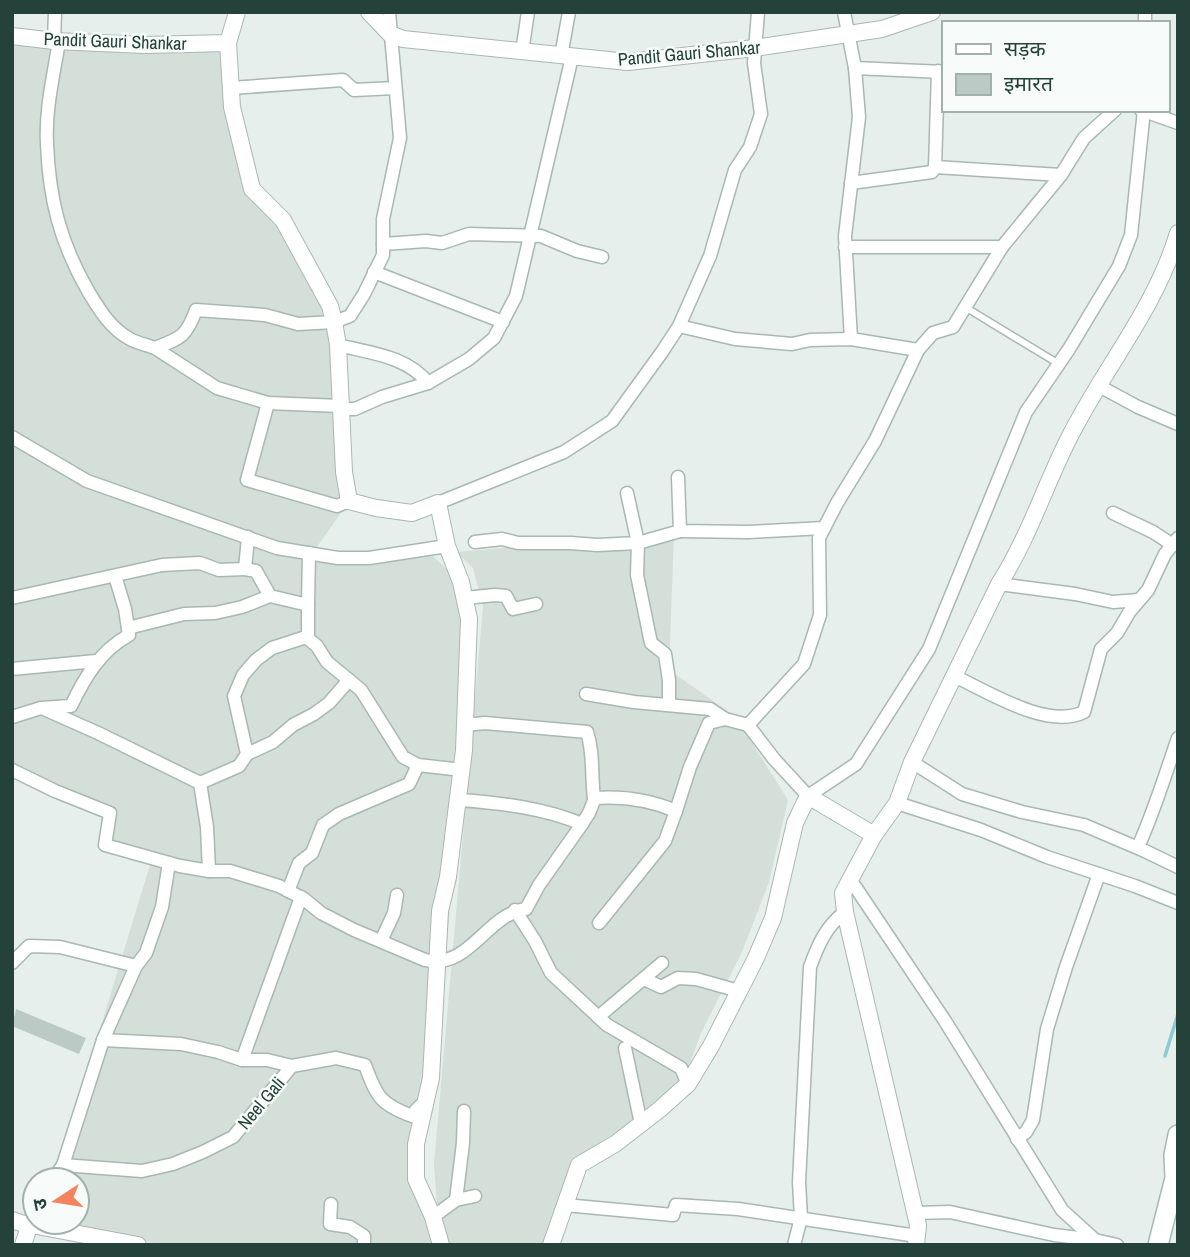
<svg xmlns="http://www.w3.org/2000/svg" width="1190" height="1257" font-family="'Archivo Narrow','Noto Sans Devanagari',sans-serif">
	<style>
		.built { fill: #d4dfda }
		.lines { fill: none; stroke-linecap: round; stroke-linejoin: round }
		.stream { stroke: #8ec9d4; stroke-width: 3.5 }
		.building { fill: #bbcac4 }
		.service-casing { stroke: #a8b8b2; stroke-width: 9 }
		.minor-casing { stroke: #a8b8b2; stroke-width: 15 }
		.tertiary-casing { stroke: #a8b8b2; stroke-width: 18 }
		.secondary-casing { stroke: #a4bbb3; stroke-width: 22 }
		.service { stroke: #fff; stroke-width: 6 }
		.minor { stroke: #fff; stroke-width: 12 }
		.tertiary { stroke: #fff; stroke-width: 16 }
		.secondary { stroke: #fff; stroke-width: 19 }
		.labels { text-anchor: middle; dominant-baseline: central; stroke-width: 5; stroke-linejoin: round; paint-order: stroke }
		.street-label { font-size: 18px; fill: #24423a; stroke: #f7fbf9 }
	</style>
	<rect width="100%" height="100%" fill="#e6efeb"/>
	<path class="built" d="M12 38 228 43 252 189 283 220 330 306 349 501 312 554 313 562 369 558 424 548 461 582 466 700 445 968 416 1144 439 1233 434 1164 483 607 473 568 456 552 674 534 669 670 735 716 788 800 769 882 742 952 701 1033 679 1092 576 1158 564 1181 553 1225 544 1245H165L44 1222H77V1180H54L153 855 105 845 110 813 12 772Z"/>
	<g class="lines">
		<path class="stream" d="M1165 1056 1178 1014"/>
	</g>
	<path class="building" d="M16 1009 86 1038 79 1054 12 1026Z"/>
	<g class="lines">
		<defs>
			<path id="service" d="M965 307 1059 364"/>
			<g id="minor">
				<path d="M844 12 855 68 859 117 845 236 851 339"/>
				<path d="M1145 12V23"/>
				<path d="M54 41 55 12"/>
				<path d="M59 41C54 74 45 109 47 143 49 199 60 242 88 291 99 309 110 328 130 339 137 343 147 345 155 348 181 338 186 337 196 310L265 315 298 324 334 322 350 316 364 294 383 255V219L400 138 389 12"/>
				<path d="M522 52 528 12"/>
				<path d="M561 56 569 12"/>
				<path d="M855 68 943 72"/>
				<path d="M231 88 343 80 354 90 395 88"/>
				<path d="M1115 110 1084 138 1061 175 1002 247 953 327 933 333 918 350 875 441 837 503 819 538 820 615 804 664 748 725 774 759 808 796 856 764 929 649 1026 412 1069 349 1119 266 1131 235 1144 110"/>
				<path d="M1141 110 1178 123"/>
				<path d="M935 167 938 71"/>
				<path d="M851 183 932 172 935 167 1061 175"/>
				<path d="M383 244 426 241 442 243 469 234 541 236 577 251 602 257"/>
				<path d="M845 247H1002"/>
				<path d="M374 272 503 322"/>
				<path d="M679 326 735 339 792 344 810 340 851 339 918 350"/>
				<path d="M338 345C370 353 407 356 428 383"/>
				<path d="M155 348 217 388 268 403 340 406 341 409H355L382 397 428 383 469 359 494 338 516 296 572 57"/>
				<path d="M1099 386 1138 407 1178 424"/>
				<path d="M268 403 247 480 337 506 349 501"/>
				<path d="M12 437 87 481 277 548 338 558H369L447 546"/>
				<path d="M678 477 680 531 748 532 824 528"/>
				<path d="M438 503 564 452 612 421 662 352 679 326 710 256 735 170 750 147 761 114 754 63 758 12"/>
				<path d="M1113 513 1153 532 1173 545"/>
				<path d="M248 537 245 569 256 571 270 596 308 605V638"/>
				<path d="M475 542 502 539 518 543H571L597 545 638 543 627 493"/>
				<path d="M999 584 1075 594 1113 602 1139 600"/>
				<path d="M12 598 162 565 200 563 219 570 245 569"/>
				<path d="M465 598 495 595 506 596 513 609 536 604"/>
				<path d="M308 605 309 553"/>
				<path d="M128 628 184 614 215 613 242 607 270 596"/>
				<path d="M12 669 96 661"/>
				<path d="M954 676C989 692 1047 730 1084 712L1101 649 1117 633 1130 611 1148 590 1165 554 1178 538"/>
				<path d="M586 694 634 702 710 709 725 719"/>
				<path d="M669 704V680L665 654 651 643 637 575 638 543 680 531"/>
				<path d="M44 709 98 733 200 783"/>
				<path d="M12 717 41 708 71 706C85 677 100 651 129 635L125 609 115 576"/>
				<path d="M465 725 485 723 587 732C594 753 591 776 594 798"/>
				<path d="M247 754 273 742 293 725 314 714 329 703 349 680"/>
				<path d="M912 762 962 794 1022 812 1084 825 1145 851 1178 867"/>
				<path d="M12 770 55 791 110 813 105 845 180 866 209 871H230L279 886 304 899 321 913 354 930 425 960C470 970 486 914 526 909L539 885 582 824"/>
				<path d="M897 803 981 830 1047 857 1135 886 1178 903"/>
				<path d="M456 809 460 800C501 803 544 808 582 824L589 813 595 798C623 796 650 800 676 811L690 767 709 723 725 719 748 725"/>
				<path d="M1138 847C1154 812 1165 775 1178 738"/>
				<path d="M209 871 207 827 200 783 239 766 247 754 234 696 243 675 256 660 272 648 306 637 317 646 327 662 361 690 403 757 418 765 462 770"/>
				<path d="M850 879 945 1021 1062 1210 1095 1240 1117 1245"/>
				<path d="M288 891 299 863 312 853 323 825 339 814 409 784 418 765"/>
				<path d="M515 910 535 941 551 973 607 1025 681 1068 688 1084"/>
				<path d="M599 923 665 841 676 811"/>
				<path d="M381 941 394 913 397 895"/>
				<path d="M12 963 29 946 60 947 136 966"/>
				<path d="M644 979 661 987 678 978 696 979 739 991"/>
				<path d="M598 1017 662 963"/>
				<path d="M103 1040 181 1044 218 1052 242 1060H267L292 1066"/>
				<path d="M625 1048 641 1124"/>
				<path d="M242 1060 301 897"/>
				<path d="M1017 1139 1026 1132 1033 1120 1047 1029 1066 967 1099 874"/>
				<path d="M63 1165 142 1171 173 1164 203 1152 233 1137 292 1066 336 1058 365 1065C377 1098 381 1105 415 1117L416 1110 420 1106"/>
				<path d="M53 1180 63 1165 103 1040 136 966 146 953 162 907 169 863"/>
				<path d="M456 1200 463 1143 464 1111"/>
				<path d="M331 1204 330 1224 350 1227 364 1236V1245"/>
				<path d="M565 1205 673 1215 676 1205 738 1209 917 1236"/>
				<path d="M915 1213 950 1212 1054 1235 1095 1240"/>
				<path d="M433 1217 456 1200 475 1196"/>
				<path d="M794 1245 801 1218 799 1182 810 967C818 945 826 926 845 912"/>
			</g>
			<g id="tertiary">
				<path d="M369 12 390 34 403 39 628 62 755 48 882 29 932 12"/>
				<path d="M12 36 54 41 145 45 228 43 237 12"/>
				<path d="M228 43 232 107 252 189 283 220 330 306 334 322 338 345 344 472 349 501 376 508 412 513 438 503 447 546 461 582 469 619 464 750 448 877 440 911 431 1078 416 1144V1179L433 1217 441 1245"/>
				<path d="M874 835 843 893 845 912 918 1225 916 1245"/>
				<path d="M12 1220 21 1223 138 1245"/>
				<path d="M23 1245 30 1224"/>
				<path d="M551 1245 579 1165 615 1144 659 1110 688 1084 711 1046 755 960 773 918 795 823 808 796 874 835 897 803 912 762 999 584C1028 539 1044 488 1068 440 1103 369 1155 310 1178 233"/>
			</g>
			<path id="secondary" d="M1158 1245 1175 1178 1174 1155 1178 1135"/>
		</defs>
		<use href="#service" class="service-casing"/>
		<use href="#minor" class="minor-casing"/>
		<use href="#tertiary" class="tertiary-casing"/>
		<use href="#secondary" class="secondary-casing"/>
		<use href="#service" class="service"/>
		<use href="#minor" class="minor"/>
		<use href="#tertiary" class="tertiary"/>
		<use href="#secondary" class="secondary"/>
	</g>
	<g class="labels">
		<g class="street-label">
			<text transform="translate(115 41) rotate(2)">Pandit Gauri Shankar</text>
			<text transform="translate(689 53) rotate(-5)">Pandit Gauri Shankar</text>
			<text transform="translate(261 1103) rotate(-50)">Neel Gali</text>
		</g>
	</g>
	<rect width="1190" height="1257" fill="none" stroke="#24423a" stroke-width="28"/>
	<rect x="942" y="21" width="228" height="91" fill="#f7fbf9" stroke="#a3b1ad" stroke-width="2"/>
	<rect x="956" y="44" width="35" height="10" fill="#ffffff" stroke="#a3b1ad" stroke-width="2"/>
	<text x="1004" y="56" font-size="21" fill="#24423a">सड़क</text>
	<rect x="956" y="74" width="35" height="21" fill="#bbcac4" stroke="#a3b1ad" stroke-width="2"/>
	<text x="1004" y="91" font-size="21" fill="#24423a">इमारत</text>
	<g transform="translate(56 1201) rotate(258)"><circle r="33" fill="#f7fbf9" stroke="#a3b1ad" stroke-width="2"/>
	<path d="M0-5L12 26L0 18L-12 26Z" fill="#f4845f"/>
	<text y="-10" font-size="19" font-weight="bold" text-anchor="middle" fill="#24423a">उ</text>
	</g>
</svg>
